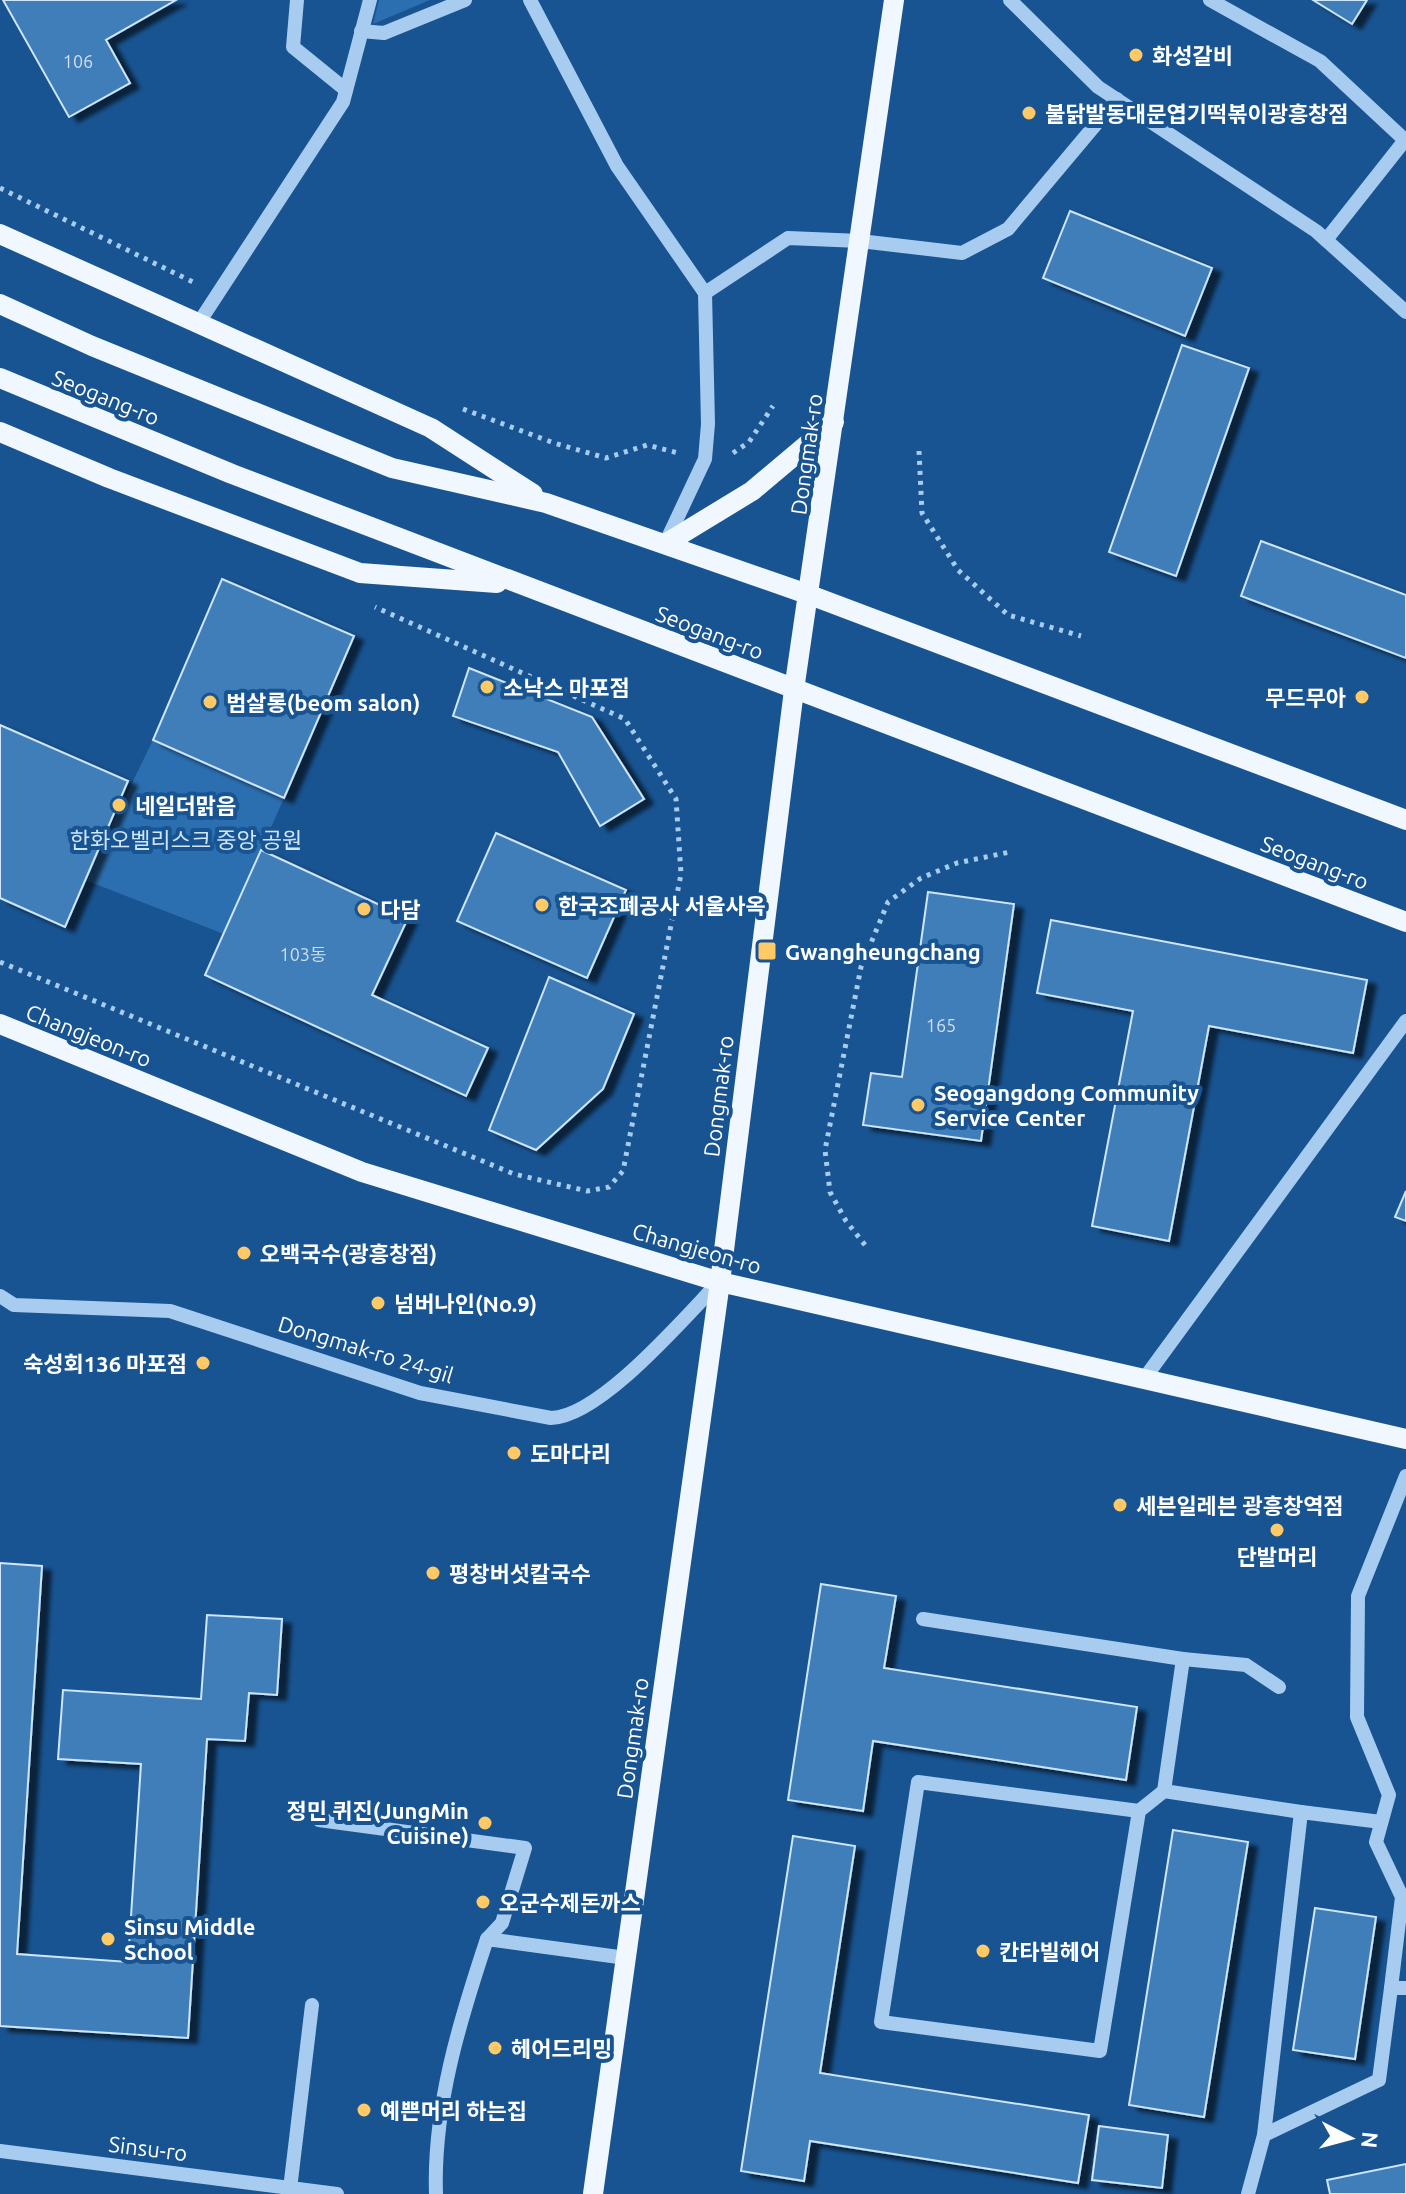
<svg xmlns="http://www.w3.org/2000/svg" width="1406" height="2194" font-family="Ubuntu,'Noto Sans KR',sans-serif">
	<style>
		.green { fill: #2b6fb0 }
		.building { fill: #417eb9; stroke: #cee5fb; stroke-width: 2; filter: url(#shadow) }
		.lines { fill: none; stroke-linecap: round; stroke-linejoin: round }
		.path { stroke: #a8ccf0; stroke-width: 5; stroke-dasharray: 4 6; stroke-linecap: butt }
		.minor { stroke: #a8ccf0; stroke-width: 14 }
		.major { stroke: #f0f7ff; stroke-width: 20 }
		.poi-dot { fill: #ffca66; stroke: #185492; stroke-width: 3 }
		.labels { text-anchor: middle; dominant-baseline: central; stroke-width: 8; stroke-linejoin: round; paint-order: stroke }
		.number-label { font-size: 18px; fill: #d0dfee }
		.poi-label { font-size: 22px; font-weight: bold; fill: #fff; stroke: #185492; text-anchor: start }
		.street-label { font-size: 22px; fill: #fff; stroke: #185492 }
		.park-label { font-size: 22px; fill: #cee5fb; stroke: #185492 }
	</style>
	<defs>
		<filter id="shadow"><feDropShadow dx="9" dy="5" stdDeviation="2" flood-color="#0009"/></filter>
	</defs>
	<rect width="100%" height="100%" fill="#185492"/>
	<g class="green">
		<path d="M379 0H430L373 24Z"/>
		<path d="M153 740 284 798 224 934 85 880Z"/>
	</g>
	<g class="building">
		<path d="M3 0H176L106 40 130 83 69 117Z"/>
		<path d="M1313 0H1367L1352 24Z"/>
		<path d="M1070 211 1212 268 1185 336 1043 278Z"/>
		<path d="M1182 345 1249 368 1176 576 1109 552Z"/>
		<path d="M1261 541 1406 595V658L1241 596Z"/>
		<path d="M222 579 354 636 284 798 153 740Z"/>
		<path d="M469 668 592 717 644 799 600 826 558 752 453 716Z"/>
		<path d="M0 725 128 781 65 927 0 898Z"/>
		<path d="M496 833 626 890 587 978 457 921Z"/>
		<path d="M261 850 408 918 372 995 488 1048 466 1096 205 975Z"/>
		<path d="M928 892 1014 904 981 1141 863 1125 871 1073 902 1077Z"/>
		<path d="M1051 920 1367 980 1353 1053 1209 1026 1169 1241 1092 1226 1133 1011 1037 993Z"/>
		<path d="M549 977 634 1014 603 1089 536 1150 489 1130Z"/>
		<path d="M1406 1191V1221L1395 1217Z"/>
		<path d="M0 1563 42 1566 17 1954 128 1962 141 1764 58 1759 63 1690 201 1699 207 1615 282 1619 277 1695 249 1693 245 1741 207 1739 188 2038 0 2026Z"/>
		<path d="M821 1584 896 1596 884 1668 1137 1707 1126 1780 873 1741 863 1811 788 1800Z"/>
		<path d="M1173 1830 1248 1842 1204 2117 1129 2105Z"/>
		<path d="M793 1836 855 1846 820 2073 1089 2115 1078 2183 810 2141 804 2181 741 2171Z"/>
		<path d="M1315 1908 1376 1917 1355 2059 1293 2050Z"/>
		<path d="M1099 2126 1168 2135 1162 2188 1092 2180Z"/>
		<path d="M1406 2164V2194H1330L1327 2180Z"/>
	</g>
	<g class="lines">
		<g class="path">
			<path d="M0 188 193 282"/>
			<path d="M463 409 554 443 606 458 647 445 678 453"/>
			<path d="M919 451 922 513 958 570 1008 615 1081 636"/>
			<path d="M733 453 749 442 773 406"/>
			<path d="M0 962 514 1174 587 1191 609 1187 623 1171 681 874 676 799 625 719 375 607"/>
			<path d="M865 1245 846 1221 830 1192 825 1150 861 967 888 902 921 878 957 863 1010 852"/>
		</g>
		<g class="minor">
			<path d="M297 0 293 47 346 90"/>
			<path d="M530 0 617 166 705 293"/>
			<path d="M1010 0 1098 87 1316 231 1406 312"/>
			<path d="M1210 0 1320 61 1406 141"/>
			<path d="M361 31 384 33 465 0"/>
			<path d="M1326 240 1405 140"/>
			<path d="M198 324 343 102 370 0"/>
			<path d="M665 544 705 459 708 424 705 293 788 238 860 241 962 253 1008 229 1117 99"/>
			<path d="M0 1296 14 1305 170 1311 420 1393 551 1418C600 1417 684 1318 719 1282"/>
			<path d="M1144 1379 1406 1021"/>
			<path d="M1406 1476 1358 1596 1357 1717 1389 1795 1376 1842 1402 1897 1391 1988H1406"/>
			<path d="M923 1619 1183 1659 1164 1791 1301 1812"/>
			<path d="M1183 1659 1246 1665 1279 1687"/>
			<path d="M1139 1811 918 1782 881 2022 1100 2051 1139 1811 1164 1791"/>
			<path d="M319 1820 525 1848 502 1923 487 1939"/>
			<path d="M1264 2135 1301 1812 1381 1822"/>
			<path d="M0 2151 337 2194"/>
			<path d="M290 2189 312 2005"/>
			<path d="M436 2194C433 2107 460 2020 487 1939L626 1958"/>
			<path d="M1248 2194 1264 2135 1379 2080 1391 1988"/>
		</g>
		<g class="major">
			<path d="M0 234 431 428 533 494"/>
			<path d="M0 304 92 346 392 468 546 503 810 595 1406 820"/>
			<path d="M0 378 232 474 1406 922"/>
			<path d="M0 432 109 478 360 573 497 583"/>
			<path d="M665 544 752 491 834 422"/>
			<path d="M0 1024 362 1172 720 1282 1406 1439"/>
			<path d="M593 2194 720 1282 794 690 894 0"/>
		</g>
	</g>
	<g class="poi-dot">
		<circle cx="1136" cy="55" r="8"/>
		<circle cx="1029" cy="113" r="8"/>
		<circle cx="487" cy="687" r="8"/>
		<circle cx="1362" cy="697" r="8"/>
		<circle cx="210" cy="702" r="8"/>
		<circle cx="119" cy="805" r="8"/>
		<circle cx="542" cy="905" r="8"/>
		<circle cx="364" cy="909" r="8"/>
		<rect x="757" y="941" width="20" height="20" rx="4"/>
		<circle cx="918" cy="1105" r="8"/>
		<circle cx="244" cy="1253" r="8"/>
		<circle cx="378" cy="1303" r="8"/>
		<circle cx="203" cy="1363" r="8"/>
		<circle cx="514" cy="1453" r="8"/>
		<circle cx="1120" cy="1505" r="8"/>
		<circle cx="1277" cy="1530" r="8"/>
		<circle cx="433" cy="1573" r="8"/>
		<circle cx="485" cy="1823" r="8"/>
		<circle cx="483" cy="1902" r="8"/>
		<circle cx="108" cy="1939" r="8"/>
		<circle cx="983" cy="1951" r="8"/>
		<circle cx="495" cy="2048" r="8"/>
		<circle cx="364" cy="2110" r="8"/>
	</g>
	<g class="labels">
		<g class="number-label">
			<text x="78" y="61">106</text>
			<text x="303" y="954">103동</text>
			<text x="941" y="1025">165</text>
		</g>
		<g class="poi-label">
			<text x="1152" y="55">화성갈비</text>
			<text x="1045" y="113">불닭발동대문엽기떡볶이광흥창점</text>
			<text x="503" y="687">소낙스 마포점</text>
			<text x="1346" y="697" text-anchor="end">무드무아</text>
			<text x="226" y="702">범살롱(beom salon)</text>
			<text x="135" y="805">네일더맑음</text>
			<text x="558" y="905">한국조폐공사 서울사옥</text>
			<text x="380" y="909">다담</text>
			<text x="785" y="951">Gwangheungchang</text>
			<text x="934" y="1092">Seogangdong Community<tspan x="934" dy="25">Service Center</tspan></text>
			<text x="260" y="1253">오백국수(광흥창점)</text>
			<text x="394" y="1303">넘버나인(No.9)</text>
			<text x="187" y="1363" text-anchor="end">숙성회136 마포점</text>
			<text x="530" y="1453">도마다리</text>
			<text x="1136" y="1505">세븐일레븐 광흥창역점</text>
			<text x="1277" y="1556" text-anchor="middle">단발머리</text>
			<text x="449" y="1573">평창버섯칼국수</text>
			<text x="469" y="1810" text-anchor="end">정민 퀴진(JungMin<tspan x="469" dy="25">Cuisine)</tspan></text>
			<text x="499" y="1902">오군수제돈까스</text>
			<text x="124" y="1926">Sinsu Middle<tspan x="124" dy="25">School</tspan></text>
			<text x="999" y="1951">칸타빌헤어</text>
			<text x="511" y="2048">헤어드리밍</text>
			<text x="380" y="2110">예쁜머리 하는집</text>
		</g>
		<g class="street-label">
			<text transform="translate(106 397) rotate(22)">Seogang-ro</text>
			<text transform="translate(806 454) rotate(-82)">Dongmak-ro</text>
			<text transform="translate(710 632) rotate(21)">Seogang-ro</text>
			<text transform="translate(1315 862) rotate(21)">Seogang-ro</text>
			<text transform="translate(89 1035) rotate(22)">Changjeon-ro</text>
			<text transform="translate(718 1096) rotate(-83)">Dongmak-ro</text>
			<text transform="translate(697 1248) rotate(16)">Changjeon-ro</text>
			<text transform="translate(366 1349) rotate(17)">Dongmak-ro 24-gil</text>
			<text transform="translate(632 1738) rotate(-82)">Dongmak-ro</text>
			<text transform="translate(148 2148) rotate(7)">Sinsu-ro</text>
		</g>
		<g class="park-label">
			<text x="186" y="839">한화오벨리스크 중앙 공원</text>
		</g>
	</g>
	<g transform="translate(1350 2138) rotate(96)" stroke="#185492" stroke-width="6" paint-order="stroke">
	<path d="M0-6L14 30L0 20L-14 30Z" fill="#ffffff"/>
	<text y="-12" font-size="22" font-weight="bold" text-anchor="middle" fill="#ffffff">N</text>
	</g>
</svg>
